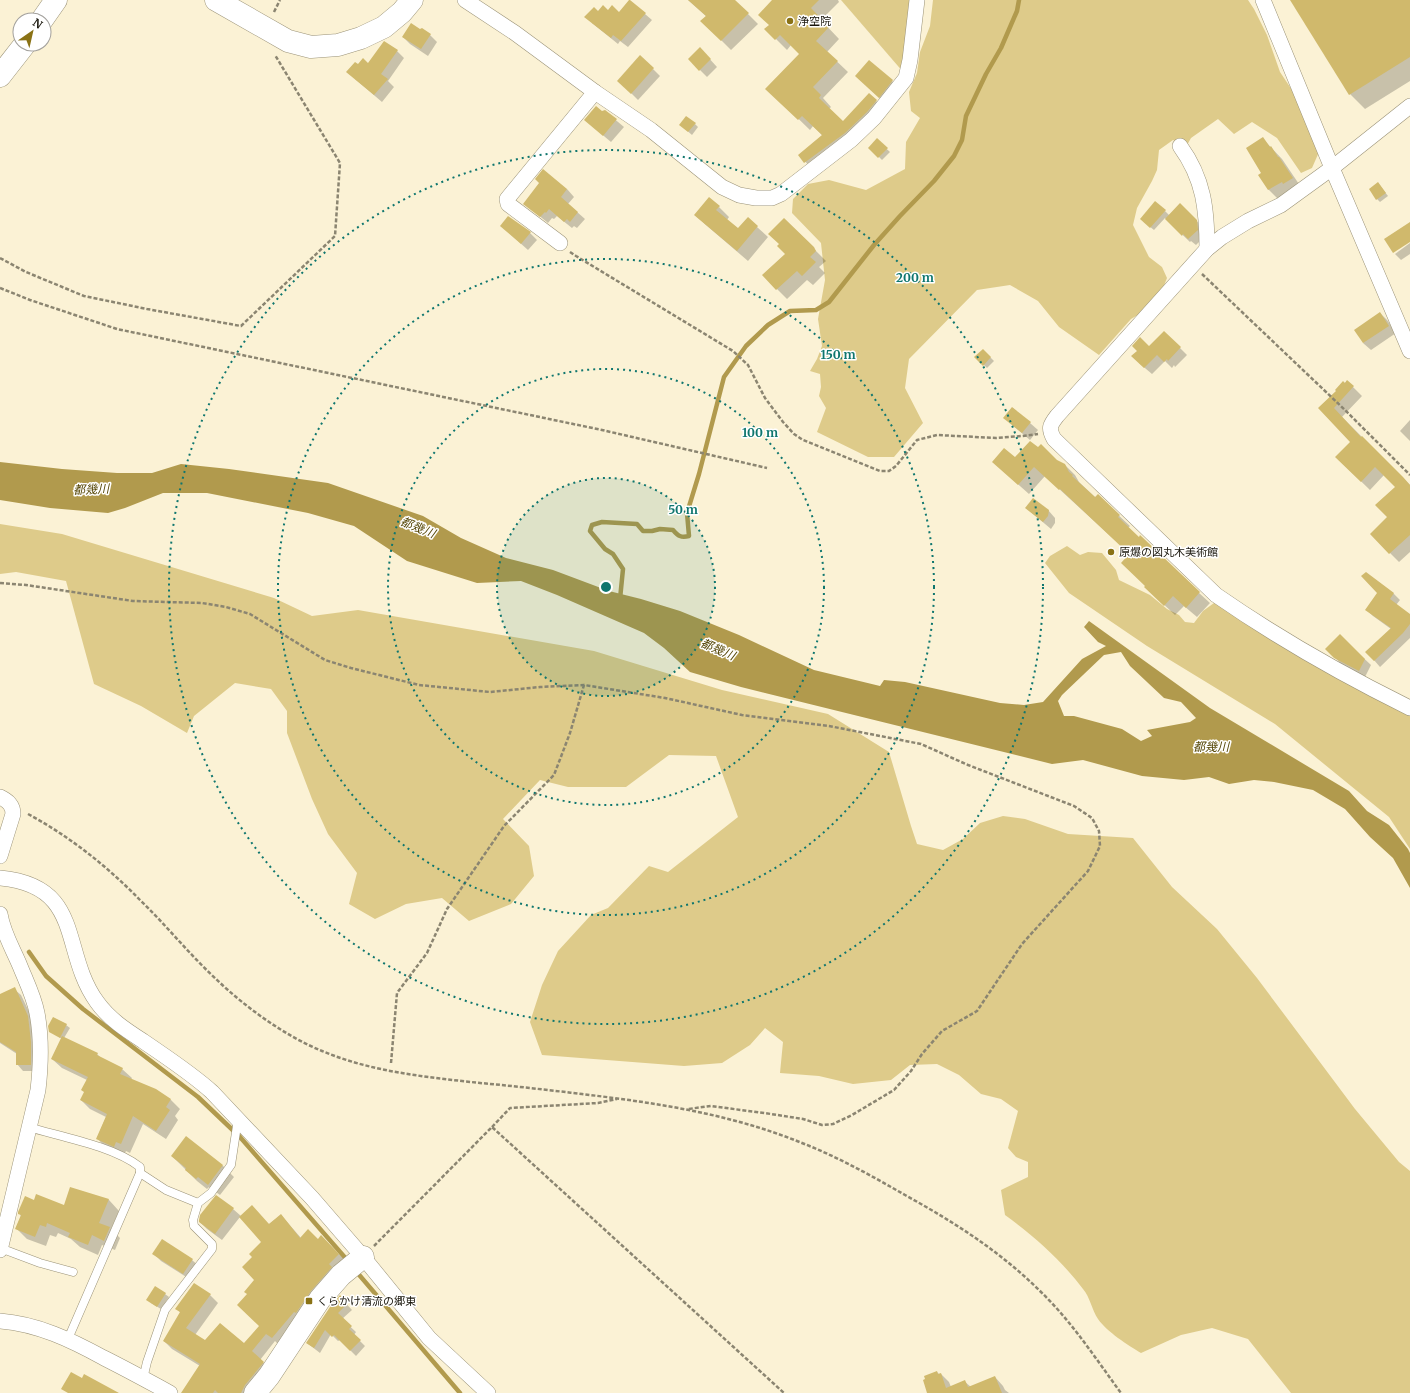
<svg xmlns="http://www.w3.org/2000/svg" width="1410" height="1393" font-family="Merriweather,'Noto Sans JP',serif">
	<style>
		.green { fill: #decb8a }
		.water { fill: #b19a4d; fill-rule: evenodd }
		.shadow { fill: #0003 }
		.lines { fill: none; stroke-linecap: round; stroke-linejoin: round }
		.stream { stroke: #b19a4d; stroke-width: 4.5 }
		.building { fill: #d0b96c }
		.lane-casing { stroke: #9b9378; stroke-width: 9 }
		.street-casing { stroke: #9b9378; stroke-width: 16 }
		.secondary-casing { stroke: #9b9378; stroke-width: 23 }
		.path { stroke: #8b8571; stroke-width: 2.5; stroke-dasharray: 4 2; stroke-linecap: butt }
		.lane { stroke: #fff; stroke-width: 8 }
		.street { stroke: #fff; stroke-width: 15 }
		.secondary { stroke: #fff; stroke-width: 22 }
		.ring { fill: none; stroke: #0f766e; stroke-width: 2; stroke-dasharray: 2 4 }
		.poi-dot { fill: #8a7215; stroke: #fff; stroke-width: 1.5 }
		.labels { text-anchor: middle; dominant-baseline: central; stroke-width: 3; stroke-linejoin: round; paint-order: stroke }
		.poi-label { font-size: 11px; fill: #18150b; stroke: #fff; text-anchor: start }
		.water-label { font-size: 12px; font-style: italic; fill: #564707; stroke: #fff }
		.centre { fill: #0f766e; stroke: #fff; stroke-width: 2 }
		.ring-label { font-size: 12px; text-anchor: middle; font-weight: bold; fill: #0f766e; stroke: #fff; stroke-width: 3; stroke-linejoin: round; paint-order: stroke }
	</style>
	<rect width="100%" height="100%" fill="#fbf2d5"/>
	<g class="green">
		<path d="M841 0H914L904 73Z"/>
		<path d="M933 0H1248L1254 9 1267 35 1280 72 1300 102 1319 152 1312 168 1301 173 1277 138 1252 122 1234 134 1218 119 1191 138 1186 147 1173 140 1159 150 1157 170 1152 181 1137 208 1133 225 1149 257 1162 267 1167 278 1161 293 1146 310 1131 319 1099 355 1059 327 1038 301 1010 285 977 290 909 359 905 388 923 423 894 457H868L817 432 826 408 819 396 821 387 820 374 810 371 817 359 822 346 818 319 825 280 821 243 792 213 793 199 808 184 829 180 866 190 905 169 906 142 920 118 911 111 909 92 917 73 920 52 930 26Z"/>
		<path d="M0 524 62 534 274 598 312 616 358 610 594 651 722 690 828 714 889 752 911 826 917 844 943 850 963 839 980 823 1003 816 1025 819 1068 834 1133 838 1172 887 1217 929 1257 978 1355 1109 1399 1162 1410 1171V1393H1291L1248 1339 1212 1328 1181 1335 1141 1353C1128 1345 1107 1332 1098 1319 1092 1310 1090 1297 1083 1289 1061 1260 1034 1236 1005 1215L1001 1190 1028 1177V1162L1016 1157 1008 1148 1018 1111 1001 1099 981 1094 959 1075 937 1064 910 1065 891 1080 853 1084 819 1076 780 1073 783 1042 765 1028 750 1045 722 1063 684 1066 542 1055 530 1022 542 985 558 951 591 915 608 908 649 866 668 872 738 817 716 756 669 755 626 787H568L540 780 503 819 529 846 534 876 511 904 469 921 442 898 406 904 375 919 349 904 357 873 328 834 312 799 287 733V711L271 689 235 683 194 716 187 733 141 706 94 684 66 581 16 572 0 574Z"/>
		<path d="M1067 546 1080 555 1088 552 1102 553 1116 570 1119 580 1150 595 1167 609 1179 615 1185 622 1194 623 1203 611 1214 603 1228 602 1410 705V849L1389 817 1275 724 1147 646 1069 593 1045 563 1050 556Z"/>
	</g>
	<path class="water" d="M0 462 62 469 117 473H152L181 464 229 469 328 483 423 516 461 538 506 558 553 570 609 591 641 599 680 611 739 635 814 670 880 686 884 680 905 682 1000 703 1024 705 1043 702 1082 659 1106 646 1098 642 1084 627 1089 621 1210 708 1349 791 1367 811 1389 825 1408 849 1410 853V888L1393 858 1370 837 1345 809 1313 790 1274 782 1254 780 1229 784 1209 777 1184 780 1142 776 1083 760 1052 764 741 687 690 672 664 648 644 633 557 595 521 581 477 583 407 561 354 526 308 513 207 493H163L125 508 108 513 50 508 0 500ZM1121 652 1130 666 1164 698 1181 702 1196 718 1190 722 1147 730 1152 736 1141 741 1122 729 1074 716H1064L1058 701 1062 695 1104 655Z"/>
	<g class="shadow">
		<path d="M688 0H734L758 24 731 50 702 21 706 16Z"/>
		<path d="M774 0H838L839 2 821 20 839 39 827 52 848 72 823 98 831 107 829 109 843 122 876 101 887 111 816 173 799 155 823 136 813 126 810 130 778 99 800 54 791 45 787 50 766 29 770 25Z"/>
		<path d="M1296 0H1410V81L1365 109 1350 94Z"/>
		<path d="M608 11 619 13 645 14 652 20 628 47 620 41 618 44 592 23 598 12Z"/>
		<path d="M430 35 437 42 428 56 410 44 403 37Z"/>
		<path d="M397 51 404 58 388 81 394 87 382 102 355 79 358 65 368 64Z"/>
		<path d="M707 56 717 67 707 77 689 59Z"/>
		<path d="M653 69 660 76 638 100 626 88Z"/>
		<path d="M856 76 892 81 899 88 886 104Z"/>
		<path d="M605 111 624 127 611 142 585 120Z"/>
		<path d="M695 124 698 127 692 135 684 128Z"/>
		<path d="M1263 139 1282 159 1303 190 1279 200 1268 189Z"/>
		<path d="M877 140 890 152 882 160 870 148Z"/>
		<path d="M540 183 567 189 574 197 568 204 585 219 577 228 574 226 572 228 557 216 554 219 552 218 548 223 525 204Z"/>
		<path d="M1378 183 1388 196 1380 202 1377 199Z"/>
		<path d="M1180 205 1204 228V237L1196 245 1191 241 1190 242 1165 218 1154 230 1144 222 1165 211 1169 215Z"/>
		<path d="M719 207 729 217 727 220 738 229 757 227 768 237 748 261 706 225 695 215Z"/>
		<path d="M784 219 826 261 819 267 825 273 813 285 807 280 787 299 763 275 786 254Z"/>
		<path d="M501 226 530 233 537 240 528 250Z"/>
		<path d="M1410 243V254L1401 260 1395 254Z"/>
		<path d="M1380 313 1387 320 1396 333 1371 350 1363 343Z"/>
		<path d="M1164 332 1187 355 1175 367 1174 365 1172 368 1165 361 1152 374 1139 363 1149 348Z"/>
		<path d="M983 350 994 361 987 368 976 357Z"/>
		<path d="M1347 381 1362 396 1342 417 1410 485V552L1399 562 1371 534 1388 517 1396 487 1384 475 1370 490 1336 457 1351 442 1319 408Z"/>
		<path d="M1013 408 1038 430 1030 440 1012 425Z"/>
		<path d="M1410 420V441L1400 431Z"/>
		<path d="M1015 458 1056 460 1065 465 1075 475 1079 482 1096 498 1098 496 1130 526 1128 528 1210 603 1197 617 1184 606 1175 615 1156 597 1146 586 1130 554 1045 476 1029 494 993 462Z"/>
		<path d="M1026 508 1048 510 1055 518V523L1051 529Z"/>
		<path d="M1366 573 1394 594 1400 600 1396 605 1410 615V638L1380 667 1367 652 1391 629 1373 616 1367 610 1379 593Z"/>
		<path d="M1340 636 1371 665 1365 677 1341 664 1327 649Z"/>
		<path d="M14 989 21 995 35 1024 38 1071H23L17 1064V1054L0 1043V996Z"/>
		<path d="M66 1025 70 1028 64 1038 97 1054 102 1059 122 1069 132 1078 131 1080 171 1100 180 1109 175 1116 178 1120 166 1139 143 1124 130 1153 126 1151 124 1155 106 1148 97 1138 106 1117 90 1109 81 1100 85 1093 87 1080 62 1068 52 1059 62 1039 50 1031Z"/>
		<path d="M186 1138 223 1166 234 1177 220 1195 209 1187 207 1189 197 1181 172 1156Z"/>
		<path d="M71 1188 109 1200 119 1211 111 1229 120 1238 115 1250 102 1245 98 1255 80 1247 71 1239 58 1233 56 1237 50 1235 46 1246 27 1239 16 1228 21 1216 19 1213 34 1201 65 1206Z"/>
		<path d="M233 1209 241 1216 269 1224 281 1215 301 1238 318 1240 321 1237 347 1262 280 1346 275 1341 260 1360 271 1370 253 1393H183L200 1366 172 1349 164 1341 181 1313 177 1309 210 1295 218 1303 195 1335 206 1341 244 1344 260 1326 248 1294 255 1280 254 1257 263 1242 240 1217 222 1240 207 1229 200 1222Z"/>
		<path d="M154 1254 192 1260 200 1267 191 1280 161 1261Z"/>
		<path d="M165 1294 169 1297 161 1309 151 1303Z"/>
		<path d="M340 1297 352 1310 342 1319 356 1332 354 1335 365 1346 356 1356 340 1340 338 1341 331 1334 320 1353 307 1343Z"/>
		<path d="M937 1372 940 1375 941 1374 949 1382 951 1387 964 1381 971 1387 995 1377 1003 1386 1005 1390 1009 1393H930Z"/>
	</g>
	<g class="lines">
		<g class="stream">
			<path d="M620 599 623 569 613 554 605 549 590 531 592 525 602 522 637 524 643 531H652L660 529 673 530C678 536 681 538 689 536L687 513 699 474 724 377 746 346 768 325 790 311 816 310 829 302 874 245 900 216 934 181 954 156 962 140 966 116 986 74 1001 48 1017 11 1019 0"/>
			<path d="M29 952 46 976 83 1009 198 1097 240 1137 348 1261"/>
			<path d="M355 1270 460 1393"/>
		</g>
	</g>
	<g class="building">
		<path d="M629 0H630L646 13 621 41 613 35 611 38 584 17 594 7 598 11 603 5 608 10 612 5 619 12Z"/>
		<path d="M688 0H735L749 13 721 41 700 21 706 16Z"/>
		<path d="M772 0H819L811 8 829 27 816 41 838 61 813 87 821 95 819 98 843 121 869 93 877 100 867 112 845 133 804 163 798 155 822 135 802 116 798 120 765 89 799 54 780 35 775 40 764 29 769 25 758 15Z"/>
		<path d="M1290 0H1410V57L1349 95Z"/>
		<path d="M411 23 420 29 422 28 431 34 421 49 402 37Z"/>
		<path d="M384 41 398 50 381 74 388 79 374 95 346 72 355 62 358 64 363 58 368 63Z"/>
		<path d="M700 47 711 59 699 71 688 59Z"/>
		<path d="M640 55 654 68 631 94 617 81Z"/>
		<path d="M869 60 893 80 879 98 855 76Z"/>
		<path d="M596 106 602 111 605 110 617 119 603 136 584 120Z"/>
		<path d="M686 116 696 123 688 132 679 125Z"/>
		<path d="M1263 137 1270 147 1271 146 1278 157H1279L1293 178 1283 184 1282 182 1268 190 1258 175 1261 173 1246 148Z"/>
		<path d="M877 138 888 148 878 158 868 148Z"/>
		<path d="M543 169 567 189 561 197 578 212 570 222 567 219 564 222 549 209 546 213 545 212 540 217 523 204 539 183 535 179Z"/>
		<path d="M1378 182 1386 193 1376 200 1369 189Z"/>
		<path d="M709 197 720 206 716 210 738 228 748 217 758 226 737 251 694 215Z"/>
		<path d="M1155 201 1166 210 1150 228 1140 219Z"/>
		<path d="M1180 203 1197 220 1198 230 1188 239 1183 234 1182 236 1165 219Z"/>
		<path d="M508 216 531 232 521 244 500 226Z"/>
		<path d="M784 218 814 247 816 251 810 257 816 262 802 276 797 271 776 290 762 275 785 254 777 246 779 244 768 234Z"/>
		<path d="M1410 222V242L1393 253 1384 239Z"/>
		<path d="M1380 312 1389 326 1363 343 1354 330Z"/>
		<path d="M1164 331 1181 347 1168 361 1167 359 1164 362 1157 355 1144 368 1131 356 1137 351 1132 346 1140 337 1149 346Z"/>
		<path d="M983 349 991 357 983 366 974 357Z"/>
		<path d="M1347 380 1354 386 1334 408 1361 437 1362 436 1403 477 1410 485V535L1389 554 1370 534 1387 517 1375 505 1395 487 1375 467 1361 482 1335 457 1350 442 1318 408 1336 391 1335 390 1343 381 1345 383Z"/>
		<path d="M1012 407 1031 422 1022 433 1003 418Z"/>
		<path d="M1030 441 1038 447 1041 444 1057 460 1065 464 1069 472 1073 475 1072 476 1095 497 1098 494 1120 515 1118 517 1139 537 1140 535 1200 592 1186 608 1173 596 1164 606 1144 587 1145 586 1121 563 1129 554 1060 489 1059 490 1034 467 1018 485 992 462 1004 448 1015 457Z"/>
		<path d="M1033 498 1049 510 1048 516 1043 522 1025 508Z"/>
		<path d="M1366 572 1394 593 1390 599 1410 614V624L1403 633 1374 661 1365 652 1391 628 1365 610 1377 593 1361 576Z"/>
		<path d="M1340 634 1365 659 1359 671 1334 658 1325 649Z"/>
		<path d="M15 987 28 1016 31 1042V1065H16V1052L0 1042V994Z"/>
		<path d="M53 1017 67 1024 60 1038 49 1032 48 1026Z"/>
		<path d="M62 1036 98 1053 97 1055 123 1068 120 1074 156 1089 171 1099 166 1107 170 1110 156 1131 133 1116 121 1144 116 1142 114 1147 96 1139 107 1114 80 1100 84 1092 81 1090 88 1077 51 1059Z"/>
		<path d="M186 1136 223 1165 208 1185 198 1177 196 1179 185 1170 186 1168 171 1156Z"/>
		<path d="M70 1187 109 1199 99 1223 110 1227 104 1241 92 1235 88 1245 68 1237 70 1233 47 1223 46 1227 40 1225 35 1237 15 1229 21 1215 18 1214V1212L25 1196 34 1200 36 1194 64 1205Z"/>
		<path d="M216 1195 234 1208 215 1234 199 1222V1220L200 1215Z"/>
		<path d="M252 1205 269 1224 281 1214 300 1238 308 1229 318 1239 321 1235 339 1254 329 1264 332 1267 311 1291 296 1313 294 1312 272 1338 266 1334 252 1351 264 1362 245 1385 241 1393H218L215 1390 213 1393H181L200 1364 163 1341 180 1312 175 1309 194 1283 211 1294 186 1328 205 1340 220 1323 244 1343 259 1326 237 1305 247 1294 244 1292 254 1280 242 1267 252 1257 249 1254 261 1242 239 1217Z"/>
		<path d="M162 1239 193 1259 183 1274 152 1254Z"/>
		<path d="M155 1286 166 1293 157 1307 146 1300Z"/>
		<path d="M340 1295 347 1304 338 1313 352 1326 349 1329 361 1340 350 1351 334 1335 332 1337 325 1330 314 1348 306 1343 330 1307Z"/>
		<path d="M937 1371 938 1374 941 1373 946 1388 965 1380 968 1387 995 1376 1002 1393H927L923 1380 925 1379 924 1376Z"/>
		<path d="M71 1372 82 1378 84 1374 119 1393H68L61 1389Z"/>
	</g>
	<g class="lines">
		<defs>
			<g id="lane">
				<path d="M28 1127C62 1137 113 1146 140 1167V1173L166 1190 198 1203"/>
				<path d="M0 1248 40 1263 73 1272"/>
				<path d="M68 1339 140 1173"/>
				<path d="M143 1379 147 1362 165 1310 212 1249V1244L194 1226 193 1220 198 1203 211 1193 231 1165 238 1119"/>
			</g>
			<g id="street">
				<path d="M465 0 515 33 595 92 651 130 722 187 739 195 756 198H772L781 194 851 140 874 118 906 78 910 60 917 0"/>
				<path d="M1263 0 1332 168 1410 351"/>
				<path d="M1410 106 1332 168 1281 205 1248 221 1222 237 1207 249 1057 416C1050 425 1048 428 1054 439L1216 595C1278 638 1343 675 1410 708"/>
				<path d="M1180 146C1204 179 1207 210 1207 249"/>
				<path d="M560 243 508 204 507 199 595 92"/>
				<path d="M0 797C8 801 13 805 13 814L0 856"/>
				<path d="M0 878C85 886 60 951 97 1002 109 1019 126 1030 143 1041 166 1057 191 1073 212 1092L312 1198 363 1257 429 1338 488 1393"/>
				<path d="M0 914C3 933 13 949 20 966 26 981 34 997 37 1013 42 1039 41 1064 38 1090L0 1250"/>
				<path d="M0 1321C38 1324 71 1340 104 1358 126 1369 148 1381 170 1393"/>
			</g>
			<g id="secondary">
				<path d="M216 0 288 41 311 47 338 45 361 38 384 27 402 12 412 0"/>
				<path d="M42 20 56 0"/>
				<path d="M0 76 25 44"/>
				<path d="M255 1393 269 1376 320 1299 341 1275 363 1257"/>
			</g>
		</defs>
		<use href="#lane" class="lane-casing"/>
		<use href="#street" class="street-casing"/>
		<use href="#secondary" class="secondary-casing"/>
		<g class="path">
			<path d="M274 12 280 0"/>
			<path d="M570 252 576 256 733 351 748 365 765 398 783 422 794 434 803 440 880 471H889L896 466 917 440 937 435 996 438 1022 436 1038 434"/>
			<path d="M0 258 26 272 84 296 147 309 241 326 335 236 340 163 275 55"/>
			<path d="M1202 274 1345 410 1410 475"/>
			<path d="M0 288 30 300 117 329 602 430 767 468"/>
			<path d="M0 583 26 585 133 601 202 603 226 607 250 614 325 660 351 668 419 685 490 692 540 687 584 685 665 698 742 715 829 726 921 744 968 765 1074 806 1092 818 1099 831 1100 846 1088 871 1022 944 977 1011 942 1031 922 1054 911 1071 894 1090 852 1115 833 1124 822 1125 803 1119 771 1114 711 1106 688 1109"/>
			<path d="M28 814C69 836 107 866 140 900 166 925 189 954 216 979 245 1007 285 1036 322 1051 372 1072 426 1077 480 1083 514 1086 548 1090 582 1094 657 1103 731 1114 802 1143 838 1157 872 1176 905 1195 954 1222 1001 1252 1041 1292 1072 1322 1096 1359 1121 1393"/>
			<path d="M391 1063 397 993 427 953 447 909 504 826 554 775 570 733 584 685"/>
			<path d="M492 1127 510 1108 598 1103 617 1099"/>
			<path d="M374 1246 492 1127 784 1393"/>
		</g>
		<use href="#lane" class="lane"/>
		<use href="#street" class="street"/>
		<use href="#secondary" class="secondary"/>
	</g>
	<circle cx="606" cy="587" r="109" fill="#0f766e" fill-opacity=".12"/>
	<g class="ring">
		<circle cx="606" cy="587" r="109"/>
		<circle cx="606" cy="587" r="218"/>
		<circle cx="606" cy="587" r="328"/>
		<circle cx="606" cy="587" r="437"/>
	</g>
	<g class="poi-dot">
		<circle cx="790" cy="21" r="4"/>
		<circle cx="1111" cy="552" r="4"/>
		<rect x="305" y="1297" width="8" height="8" rx="2"/>
	</g>
	<g class="labels">
		<g class="poi-label">
			<text x="798" y="21">浄空院</text>
			<text x="1119" y="552">原爆の図丸木美術館</text>
			<text x="317" y="1301">くらかけ清流の郷東</text>
		</g>
		<g class="water-label">
			<text transform="translate(91 489) rotate(-2)">都幾川</text>
			<text transform="translate(418 527) rotate(22)">都幾川</text>
			<text transform="translate(718 649) rotate(23)">都幾川</text>
			<text x="1211" y="746">都幾川</text>
		</g>
	</g>
	<circle cx="606" cy="587" r="6" class="centre"/>
	<g class="ring-label">
		<text x="915" y="282">200 m</text>
		<text x="838" y="359">150 m</text>
		<text x="760" y="437">100 m</text>
		<text x="683" y="514">50 m</text>
	</g>
	<g transform="translate(32 32) rotate(34)"><circle r="19" fill="#ffffff" stroke="#a3a19d"/>
	<path d="M0-3L7 15L0 10L-7 15Z" fill="#8a7215"/>
	<text y="-6" font-size="11" font-weight="bold" text-anchor="middle" fill="#18150b">N</text>
	</g>
</svg>
